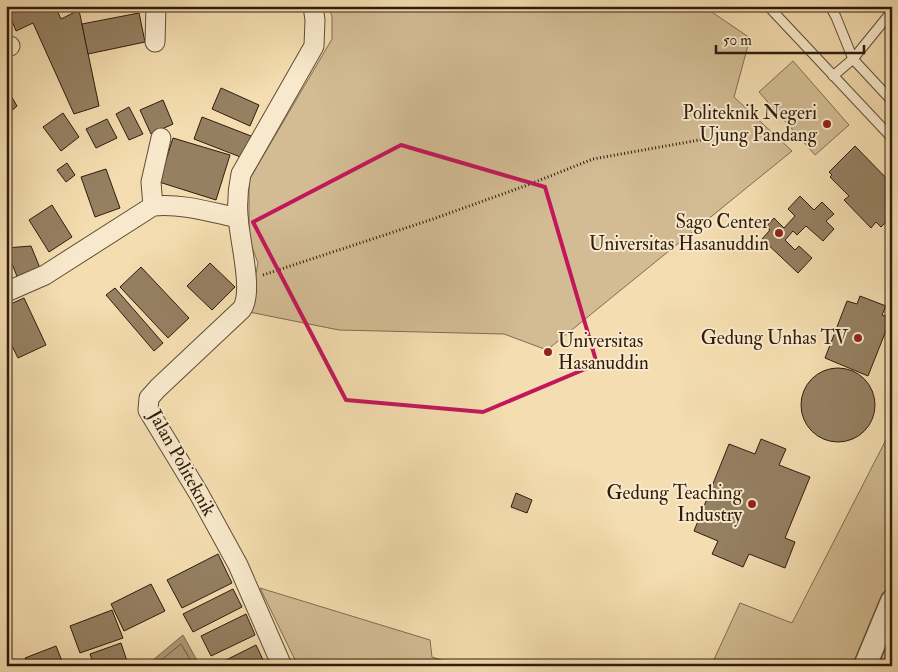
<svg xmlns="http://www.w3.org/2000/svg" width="898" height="672" font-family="'IM FELL Double Pica',serif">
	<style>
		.green { fill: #d3bc94; stroke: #816c50 }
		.water { fill: #b19b79; stroke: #7d684e }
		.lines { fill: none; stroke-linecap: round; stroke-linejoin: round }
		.shore { stroke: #705c43; stroke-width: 1 }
		.building { fill: #958062; stroke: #2f1c0d }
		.service-casing { stroke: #604c36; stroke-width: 11 }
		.minor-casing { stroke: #604c36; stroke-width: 21 }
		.tertiary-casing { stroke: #604c36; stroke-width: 25 }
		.path { stroke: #2f1c0d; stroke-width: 3; stroke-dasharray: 1 2.5; stroke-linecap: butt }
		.service { stroke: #f8e9cc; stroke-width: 9 }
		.minor { stroke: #f8e9cc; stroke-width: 19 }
		.tertiary { stroke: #f8e9cc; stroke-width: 22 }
		.marked { fill: none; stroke: #c2185b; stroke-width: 4; stroke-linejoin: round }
		.poi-dot { fill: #8f2418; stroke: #f8e9cc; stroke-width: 2 }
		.labels { text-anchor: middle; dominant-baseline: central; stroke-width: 4; stroke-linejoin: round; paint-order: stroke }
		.poi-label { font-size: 19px; fill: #2f1c0d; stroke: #f8e9cc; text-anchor: end }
		.street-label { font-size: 19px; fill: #2f1c0d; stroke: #f8e9cc }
	</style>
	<rect width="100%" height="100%" fill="#f4ddb0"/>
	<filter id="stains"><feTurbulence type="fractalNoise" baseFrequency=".004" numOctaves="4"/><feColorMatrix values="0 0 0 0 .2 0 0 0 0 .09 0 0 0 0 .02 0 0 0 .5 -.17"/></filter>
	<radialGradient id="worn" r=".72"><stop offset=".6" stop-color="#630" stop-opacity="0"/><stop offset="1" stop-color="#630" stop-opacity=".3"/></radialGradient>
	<g class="green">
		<path d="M327 6H703L750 38 734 97 792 151 547 350 504 334 339 330 249 312 258 263 249 239V180L332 39V16Z"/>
		<path d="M793 61 849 125 815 155 759 92Z"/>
		<path d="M892 428 891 666H711L740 603 792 623Z"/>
		<path d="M260 588 430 640 432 657 461 666H298Z"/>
	</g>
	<path class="water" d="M183 635 200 666H147V665Z"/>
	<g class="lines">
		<path class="shore" d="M154 666 181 644 194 666"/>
	</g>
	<g class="building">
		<path d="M6 6H55L61 19 79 10 99 106 74 114 33 23 16 31Z"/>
		<path d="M139 13 145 42 88 54 82 24Z"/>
		<path d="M221 88 259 105 250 126 212 109Z"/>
		<path d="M10 94 17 106 6 116V95Z"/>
		<path d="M163 100 173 124 151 134 140 110Z"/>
		<path d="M129 107 143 134 129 140 116 114Z"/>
		<path d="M63 113 79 137 61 151 43 127Z"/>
		<path d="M202 117 251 136 243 158 194 139Z"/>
		<path d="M107 119 117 138 96 148 86 129Z"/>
		<path d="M173 138 230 155 216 200 159 182Z"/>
		<path d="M855 146 892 184V224L888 220 881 227 876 222 871 228 844 200 849 196 830 177 832 175 829 172Z"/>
		<path d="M67 163 75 175 66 182 57 170Z"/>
		<path d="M106 169 120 208 95 217 81 177Z"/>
		<path d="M800 196 814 210 822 202 834 214 826 221 834 229 823 241 806 226 797 235 793 231 785 240 795 250 799 246 812 258 798 273 762 239 770 230 766 227 774 218 784 228 795 216 788 209Z"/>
		<path d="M52 205 72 237 49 252 29 220Z"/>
		<path d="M31 246 42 273 18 279 6 248Z"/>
		<path d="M210 263 235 287 212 310 187 286Z"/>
		<path d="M141 267 189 318 168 338 120 287Z"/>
		<path d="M115 288 163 343 154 351 106 295Z"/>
		<path d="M860 296 886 306 882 315 891 318 868 376 825 358 847 301 857 304Z"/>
		<path d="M24 298 46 345 18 358 6 334V306Z"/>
		<circle cx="838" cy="405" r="37"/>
		<path d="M761 439 786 449 779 465 810 477 785 538 795 542 785 568 749 554 743 567 712 554 718 541 694 531 729 444 755 454Z"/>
		<path d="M516 493 532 500 527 513 511 507Z"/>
		<path d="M218 554 232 583 182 608 167 580Z"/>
		<path d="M151 584 165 611 124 631 111 604Z"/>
		<path d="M233 589 242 607 193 632 183 614Z"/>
		<path d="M112 610 123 638 80 653 70 626Z"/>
		<path d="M246 614 255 635 211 656 201 636Z"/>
		<path d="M121 643 128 664 124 666H94L90 654Z"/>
		<path d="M256 645 266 666H219L218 664Z"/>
		<path d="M56 646 62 661 49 666H28L25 658Z"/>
	</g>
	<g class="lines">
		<defs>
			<g id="service">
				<path d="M768 6 892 138"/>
				<path d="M830 6 836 17 853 59 892 101"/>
				<path d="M833 76 853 59 892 11"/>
			</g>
			<g id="minor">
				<path d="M155 42 156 6"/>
				<path d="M6 45 10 46"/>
				<path d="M153 206 151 182 161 138"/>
				<path d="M6 292 45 275 153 206C181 203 210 212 238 218"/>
				<path d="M282 666 238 565 199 494 148 410 149 398 158 388 242 309C254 291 239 239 238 216 237 202 238 188 241 174L314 46 315 20 313 6"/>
			</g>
			<path id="tertiary" d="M865 666 892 601"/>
		</defs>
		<use href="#service" class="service-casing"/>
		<use href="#minor" class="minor-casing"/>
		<use href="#tertiary" class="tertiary-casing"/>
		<path class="path" d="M263 275 433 219 525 186 593 159 705 139"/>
		<use href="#service" class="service"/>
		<use href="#minor" class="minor"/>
		<use href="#tertiary" class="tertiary"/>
	</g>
	<path class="marked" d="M401 145 545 187 597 364 483 412 346 400 253 222Z"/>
	<g class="poi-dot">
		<circle cx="827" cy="124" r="5"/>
		<circle cx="779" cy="233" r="5"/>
		<circle cx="858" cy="338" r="5"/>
		<circle cx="548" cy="352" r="5"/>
		<circle cx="752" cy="504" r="5"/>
	</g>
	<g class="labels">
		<g class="poi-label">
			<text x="817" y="113">Politeknik Negeri<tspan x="817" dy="22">Ujung Pandang</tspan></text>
			<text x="769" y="222">Sago Center<tspan x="769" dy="22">Universitas Hasanuddin</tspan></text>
			<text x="848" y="338">Gedung Unhas TV</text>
			<text x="558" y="341" text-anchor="start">Universitas<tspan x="558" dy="22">Hasanuddin</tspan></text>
			<text x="742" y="493">Gedung Teaching<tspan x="742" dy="22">Industry</tspan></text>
		</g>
		<g class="street-label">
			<text transform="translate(182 463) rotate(61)">Jalan Politeknik</text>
		</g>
	</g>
	<rect width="898" height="672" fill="none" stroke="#f4ddb0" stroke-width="25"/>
	<rect x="8" y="8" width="883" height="657" fill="none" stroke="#2f1c0d" stroke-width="2.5"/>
	<rect x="12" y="12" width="873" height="647" fill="none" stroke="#2f1c0d"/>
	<path d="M716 45v8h148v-8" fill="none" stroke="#2f1c0d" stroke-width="2.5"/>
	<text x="723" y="45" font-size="15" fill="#2f1c0d" stroke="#f8e9cc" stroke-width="4" paint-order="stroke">50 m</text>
	<rect width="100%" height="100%" filter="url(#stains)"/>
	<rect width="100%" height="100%" fill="url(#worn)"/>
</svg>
